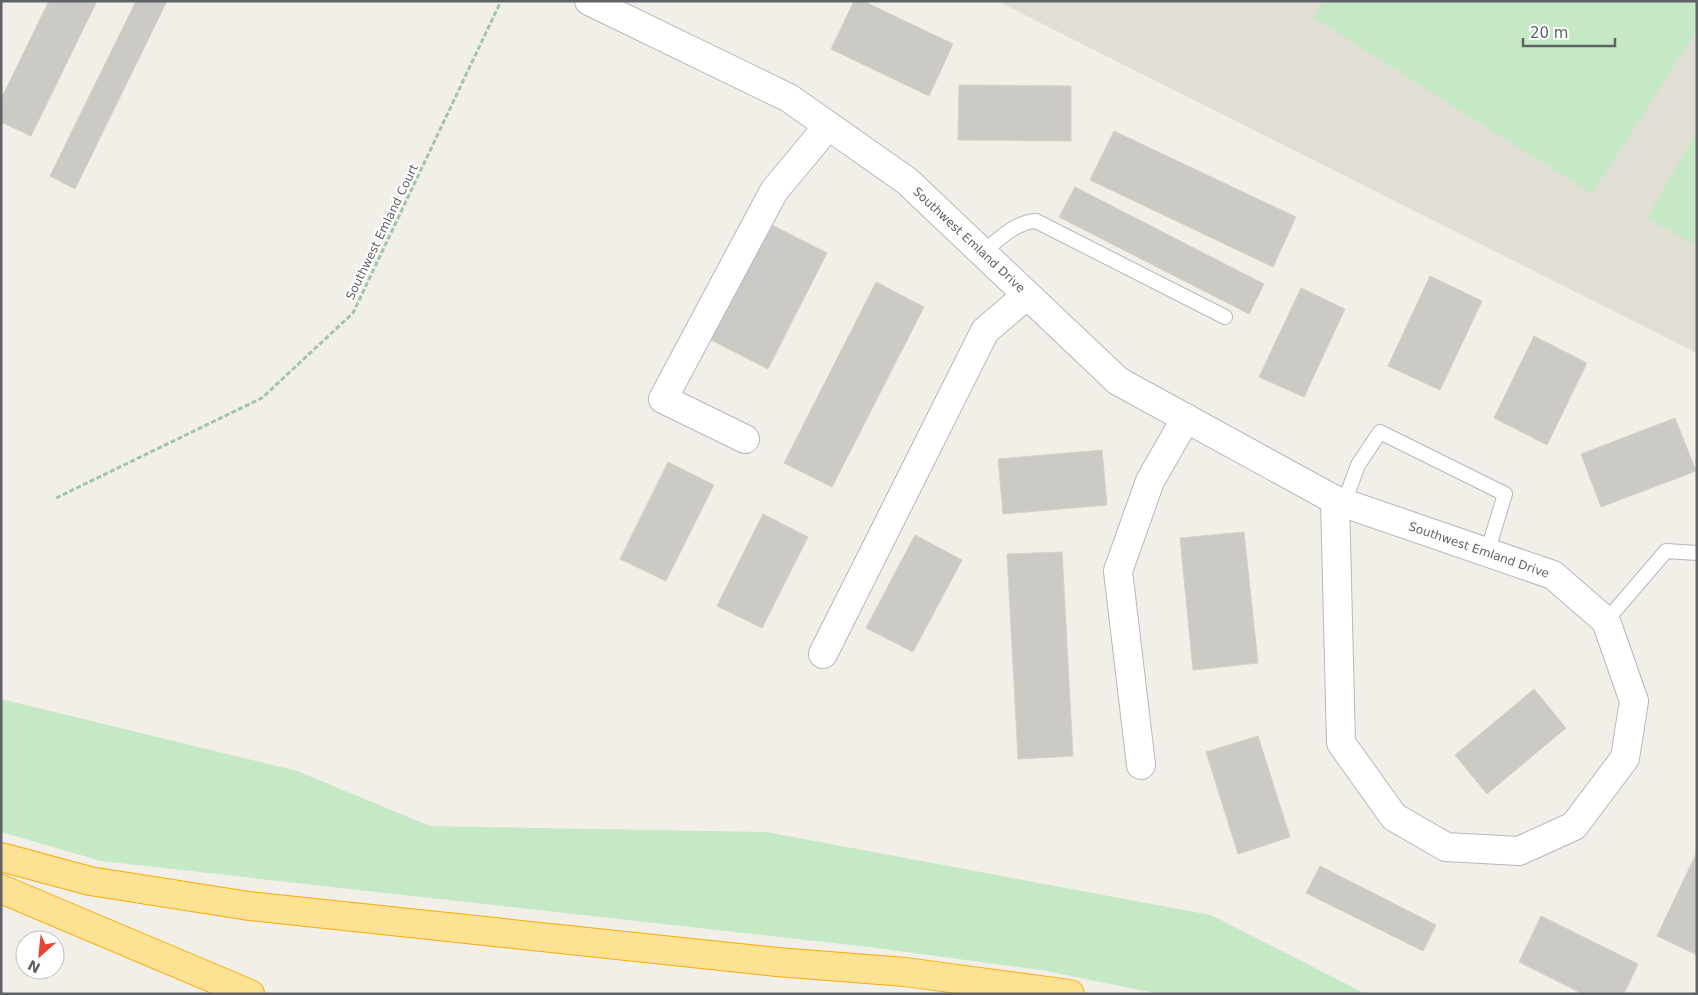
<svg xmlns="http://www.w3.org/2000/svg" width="1698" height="995" font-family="'DejaVu Sans',sans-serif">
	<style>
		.education { fill: #e1ded6 }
		.green { fill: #c5e8c5 }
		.building { fill: #cccac5; stroke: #d6d1c6 }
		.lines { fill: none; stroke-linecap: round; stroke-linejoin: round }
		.service-casing { stroke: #b5b8bc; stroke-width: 16 }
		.minor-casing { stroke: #b5b8bc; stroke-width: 30 }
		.motorway-casing { stroke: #f9ab00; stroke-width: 30 }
		.path { stroke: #9cc7a9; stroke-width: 3; stroke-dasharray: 5 2.5; stroke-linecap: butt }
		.service { stroke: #fff; stroke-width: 14 }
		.minor { stroke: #fff; stroke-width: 28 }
		.motorway { stroke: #fde293; stroke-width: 28 }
		.labels { text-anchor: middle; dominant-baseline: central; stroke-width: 4; stroke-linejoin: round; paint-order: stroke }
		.street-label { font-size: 12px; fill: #5f6368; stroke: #fff }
	</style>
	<rect width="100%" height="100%" fill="#f1efe8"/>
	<path class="education" d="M997 1H1697V353Z"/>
	<g class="green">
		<path d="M1323 1H1697V30L1592 194 1313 17Z"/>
		<path d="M1697 131V246L1647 218Z"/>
		<path d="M1 699 297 771 430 826 766 832 1211 915 1366 994H1160L1041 970 869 947 101 861 1 832Z"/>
	</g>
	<g class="building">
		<path d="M49 1H97L31 136 1 122V99Z"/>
		<path d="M136 1H167L75 189 50 176Z"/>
		<path d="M854 1H863L953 44 929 96 831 49Z"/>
		<path d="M959 85 1071 86V141L958 140Z"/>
		<path d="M1114 131 1296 217 1273 267 1090 180Z"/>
		<path d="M1075 187 1264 284 1249 314 1059 217Z"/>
		<path d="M770 224 827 253 768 369 711 340Z"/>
		<path d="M1430 276 1482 301 1440 390 1388 366Z"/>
		<path d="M876 282 924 307 832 487 784 463Z"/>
		<path d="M1301 288 1345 309 1304 397 1259 377Z"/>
		<path d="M1534 336 1587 363 1547 445 1494 418Z"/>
		<path d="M1675 418 1696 471 1601 507 1581 454Z"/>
		<path d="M1102 450 1107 505 1003 514 998 459Z"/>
		<path d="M668 462 714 485 666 581 620 559Z"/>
		<path d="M763 514 808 537 762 628 717 606Z"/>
		<path d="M1244 532 1258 663 1193 670 1180 538Z"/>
		<path d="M915 535 962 560 913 652 866 628Z"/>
		<path d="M1062 552 1073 756 1018 759 1007 554Z"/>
		<path d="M1534 689 1566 728 1487 794 1455 755Z"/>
		<path d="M1258 736 1290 837 1238 854 1206 752Z"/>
		<path d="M1697 852V955L1657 936Z"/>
		<path d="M1320 866 1436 925 1423 951 1306 893Z"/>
		<path d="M1541 916 1638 964 1624 994H1583L1519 962Z"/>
	</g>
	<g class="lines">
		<defs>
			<g id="service">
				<path d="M982 253C998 240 1015 222 1036 221L1225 317"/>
				<path d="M1344 503 1358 465 1380 432 1505 494 1487 553"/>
				<path d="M1606 621 1666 551 1697 553"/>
			</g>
			<g id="minor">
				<path d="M589 1 789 98 907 181 1118 381 1335 500"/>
				<path d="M745 439 663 399 774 191 828 126"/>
				<path d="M1335 500 1553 575 1606 621 1634 701 1625 758 1574 826 1519 851 1446 847 1394 817 1341 743Z"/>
				<path d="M823 654 985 331 1027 295"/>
				<path d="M1141 765 1118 571 1150 481 1186 418"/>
			</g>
			<g id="motorway">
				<path d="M1 857 90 881 249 906 777 962 905 972 1070 994"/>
				<path d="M1 889 250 994"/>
			</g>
		</defs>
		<use href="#service" class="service-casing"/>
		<use href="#minor" class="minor-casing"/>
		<use href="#motorway" class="motorway-casing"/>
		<path class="path" d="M56 498 262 398 353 313 501 1"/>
		<use href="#service" class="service"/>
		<use href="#minor" class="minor"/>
		<use href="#motorway" class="motorway"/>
	</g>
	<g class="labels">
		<g class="street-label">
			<text transform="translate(382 232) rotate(-64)">Southwest Emland Court</text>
			<text transform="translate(969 240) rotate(43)">Southwest Emland Drive</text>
			<text transform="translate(1479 550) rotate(19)">Southwest Emland Drive</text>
		</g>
	</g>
	<rect width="1698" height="995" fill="none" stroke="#5f6368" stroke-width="5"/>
	<g transform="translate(40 955) rotate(207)"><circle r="24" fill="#ffffff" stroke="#bfc1c3"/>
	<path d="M0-4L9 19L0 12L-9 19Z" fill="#ea4335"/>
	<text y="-8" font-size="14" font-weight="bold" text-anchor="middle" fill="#5f6368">N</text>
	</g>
	<path d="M1523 38v8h92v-8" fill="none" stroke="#5f6368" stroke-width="2.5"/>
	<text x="1530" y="38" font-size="15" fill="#5f6368" stroke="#ffffff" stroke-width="4" paint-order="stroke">20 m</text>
</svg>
